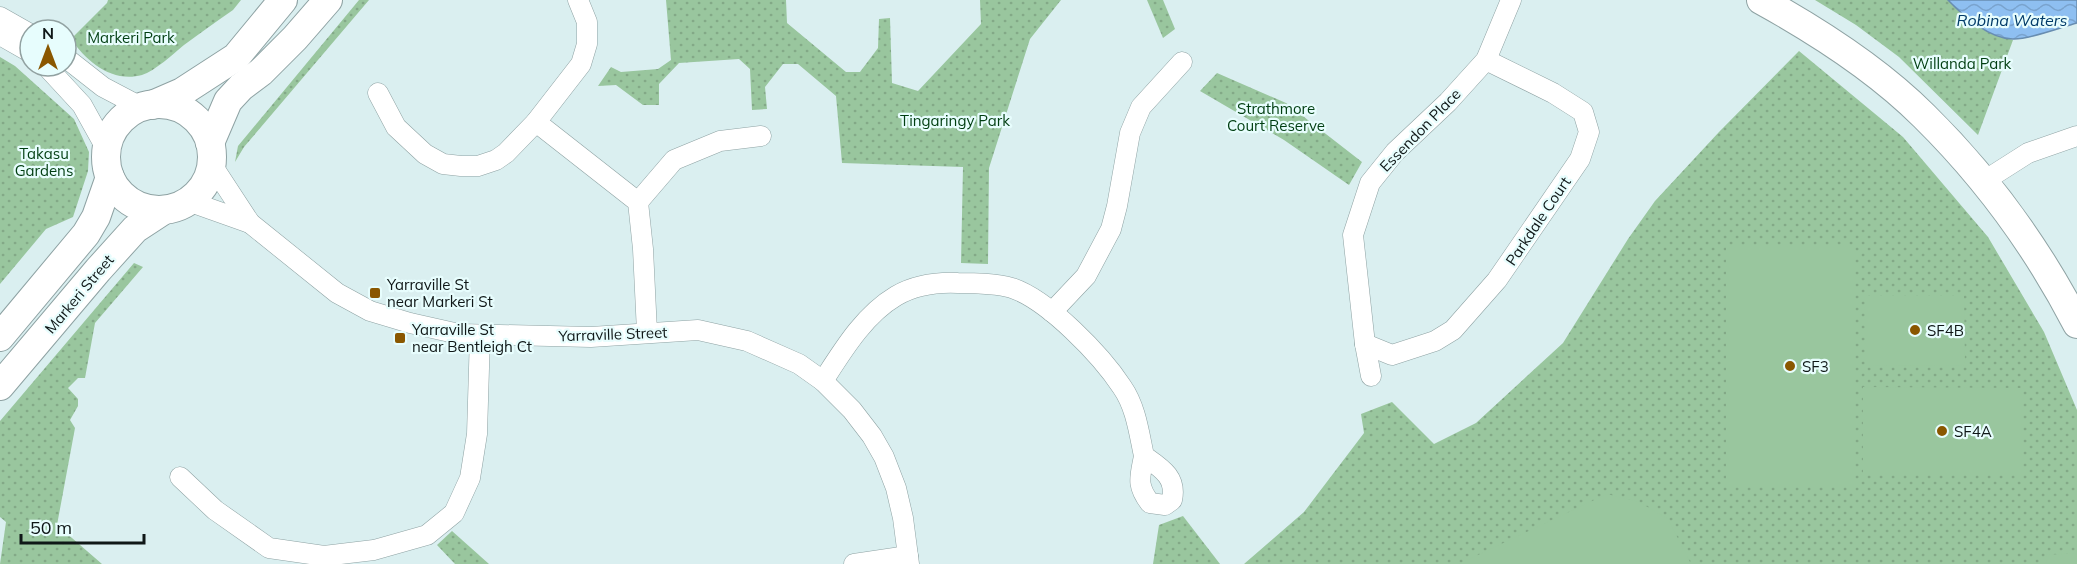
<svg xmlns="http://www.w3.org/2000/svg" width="2077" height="564" font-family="Mulish,sans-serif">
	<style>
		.grass { fill: url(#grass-dots) }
		.garden { fill: #99c69e }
		.water { fill: url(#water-waves); stroke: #688db0; stroke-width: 1.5 }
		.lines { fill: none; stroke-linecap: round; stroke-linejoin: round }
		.street-casing { stroke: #8ea2a3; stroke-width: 21 }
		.secondary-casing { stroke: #8ea2a3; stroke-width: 30 }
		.street { stroke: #fff; stroke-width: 20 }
		.secondary { stroke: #fff; stroke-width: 28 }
		.poi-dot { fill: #8a5700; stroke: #e7fdfd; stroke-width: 2 }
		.labels { text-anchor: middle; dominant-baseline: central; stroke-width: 4.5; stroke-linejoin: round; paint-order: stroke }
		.park-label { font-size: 15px; fill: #003e11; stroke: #e7fdfd }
		.street-label { font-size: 15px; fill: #0f1717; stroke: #e7fdfd }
		.poi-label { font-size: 15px; fill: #0f1717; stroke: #e7fdfd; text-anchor: start }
		.water-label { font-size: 16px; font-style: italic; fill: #023b69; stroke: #e7fdfd }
	</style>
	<defs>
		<pattern id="grass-dots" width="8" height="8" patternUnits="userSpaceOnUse" patternTransform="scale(1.5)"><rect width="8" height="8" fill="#99c69e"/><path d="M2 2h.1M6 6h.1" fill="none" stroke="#83a987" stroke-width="1.8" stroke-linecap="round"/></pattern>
		<pattern id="water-waves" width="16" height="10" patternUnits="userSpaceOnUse" patternTransform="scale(1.5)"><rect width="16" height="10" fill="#8ebff1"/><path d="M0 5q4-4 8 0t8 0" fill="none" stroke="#79a3ce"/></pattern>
	</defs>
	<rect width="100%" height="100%" fill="#daeff0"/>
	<g class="grass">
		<path d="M108 0H241L233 10C216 22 200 33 184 45 173 54 155 71 142 75 112 83 87 62 71 39L107 3Z"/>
		<path d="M359 0H369L244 147 235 162 238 146Z"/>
		<path d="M666 0H786L787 23 846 72H860L878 48 879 19 890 18 892 83 918 91 981 24 980 0H1061L1030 39 989 168 988 264 961 263 963 167 842 163 836 96 798 64H783L765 87 767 109 752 110 750 69 739 59 679 63 659 84V105H643L616 85 598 86 611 67 621 72 658 69 671 60Z"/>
		<path d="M1147 0H1163L1175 29 1163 38Z"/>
		<path d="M1815 0H1948C1968 22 1984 31 2013 40L1978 135 1899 57 1856 25Z"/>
		<path d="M1799 51 1903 137 1988 237 2044 332 2077 410V564H1244L1304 512 1364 433 1361 414 1392 402 1434 444 1476 423 1563 343 1628 239 1655 201 1719 132Z"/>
		<path d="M0 57 15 66 74 119 89 152 88 171 73 217 46 229 0 284Z"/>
		<path d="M1217 73 1286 103 1362 162 1349 185 1284 140 1200 91Z"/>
		<path d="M134 263 143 267 95 323 85 378H78L68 388 78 399V406L70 420 75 428 57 525 102 564H0L6 522 0 517V421Z"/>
		<path d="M1183 516 1220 564H1153L1159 525Z"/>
		<path d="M452 531 489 564H455L437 545Z"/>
	</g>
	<g class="garden">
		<rect x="1726" y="245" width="127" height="241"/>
		<path d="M1866 296H1964L1965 365 1866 366Z"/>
		<path d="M1863 387 2021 388V475H1863Z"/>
		<path d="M1607 494 1639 502 1668 519 1691 564H1459Z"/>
		<path d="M2077 553V564H2047L2046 555Z"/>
	</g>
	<path class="water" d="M1948 0H2077V23C2059 28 2031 39 2014 39 1991 40 1963 16 1948 0Z"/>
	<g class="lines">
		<defs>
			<g id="street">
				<path d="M0 17 30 34"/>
				<path d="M0 35 30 52"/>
				<path d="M66 58 103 87 141 107"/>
				<path d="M46 66 82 105 107 150"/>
				<path d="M378 93 396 127 425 154 443 164 461 166H478L496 160 506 153 536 122 581 64 587 44V22L578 0"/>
				<path d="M536 122 638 202 643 249 647 332"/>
				<path d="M212 165 250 223 337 293 370 311 410 323 459 334 591 337 698 330 747 341 799 364 823 381 852 410 872 436 884 457 896 488 903 518 909 564"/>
				<path d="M1984 181 2028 153 2077 136"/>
				<path d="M188 201 250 223"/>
				<path d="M638 202 674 160 720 141 761 136"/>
				<path d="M1052 312 1086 276 1111 229 1117 206 1130 133 1141 107 1182 62"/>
				<path d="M1365 344 1392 355 1435 341 1453 330 1497 280 1580 159 1589 132 1583 112 1553 93 1486 60"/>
				<path d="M1371 376 1365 344 1353 235 1370 183 1395 152 1448 102 1486 60 1511 0"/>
				<path d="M823 381C843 350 864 315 896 296 915 285 936 282 958 283 975 283 995 283 1012 288 1048 300 1101 355 1122 387 1136 407 1139 433 1144 456 1161 468 1177 477 1172 500L1165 505 1150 503C1136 485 1140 477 1144 456"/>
				<path d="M180 477 215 510 269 548 324 556 374 550 427 535 454 513 470 478 477 434 480 335"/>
				<path d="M854 564 908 556"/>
			</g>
			<g id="secondary">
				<path d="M1761 0C1819 32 1877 69 1924 116 1986 177 2037 247 2077 324"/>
				<circle cx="159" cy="157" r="53"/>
				<path d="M152 105 182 92 236 57 283 0"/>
				<path d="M210 143 228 101 241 87 261 72 295 38 328 0"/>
				<path d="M0 337 86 234 96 217 110 177"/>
				<path d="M0 386 98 270 135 229 164 210"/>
			</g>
		</defs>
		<use href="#street" class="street-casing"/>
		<use href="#secondary" class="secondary-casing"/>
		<use href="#street" class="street"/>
		<use href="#secondary" class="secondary"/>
	</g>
	<g class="poi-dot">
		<rect x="369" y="287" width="12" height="12" rx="3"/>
		<circle cx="1915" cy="330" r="6"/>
		<rect x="394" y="332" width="12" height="12" rx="3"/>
		<circle cx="1790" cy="366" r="6"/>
		<circle cx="1942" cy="431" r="6"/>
	</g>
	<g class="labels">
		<g class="park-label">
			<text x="131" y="37">Markeri Park</text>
			<text x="1962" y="63">Willanda Park</text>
			<text x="1276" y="108">Strathmore<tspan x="1276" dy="17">Court Reserve</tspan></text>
			<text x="955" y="120">Tingaringy Park</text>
			<text x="44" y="153">Takasu<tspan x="44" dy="17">Gardens</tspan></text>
		</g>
		<g class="street-label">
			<text transform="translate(1420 130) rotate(-46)">Essendon Place</text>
			<text transform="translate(1538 221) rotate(-56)">Parkdale Court</text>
			<text transform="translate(79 294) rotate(-50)">Markeri Street</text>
			<text transform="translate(613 334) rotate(-2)">Yarraville Street</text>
		</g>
		<g class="poi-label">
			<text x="387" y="284">Yarraville St<tspan x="387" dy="17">near Markeri St</tspan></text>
			<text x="412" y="329">Yarraville St<tspan x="412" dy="17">near Bentleigh Ct</tspan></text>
			<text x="1927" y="330">SF4B</text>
			<text x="1802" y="366">SF3</text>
			<text x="1954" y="431">SF4A</text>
		</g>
		<g class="water-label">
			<text x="2012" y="20">Robina Waters</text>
		</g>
	</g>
	<g transform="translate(48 48)"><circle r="28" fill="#e7fdfd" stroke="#91a1a1" stroke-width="1.5"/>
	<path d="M0-4.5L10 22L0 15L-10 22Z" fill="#8a5700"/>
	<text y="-9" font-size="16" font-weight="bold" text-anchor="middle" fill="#0f1717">N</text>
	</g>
	<path d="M21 534v9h123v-9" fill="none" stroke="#0f1717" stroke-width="3"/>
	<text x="30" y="534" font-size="18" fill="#0f1717" stroke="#e7fdfd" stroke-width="4.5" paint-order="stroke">50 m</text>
</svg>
